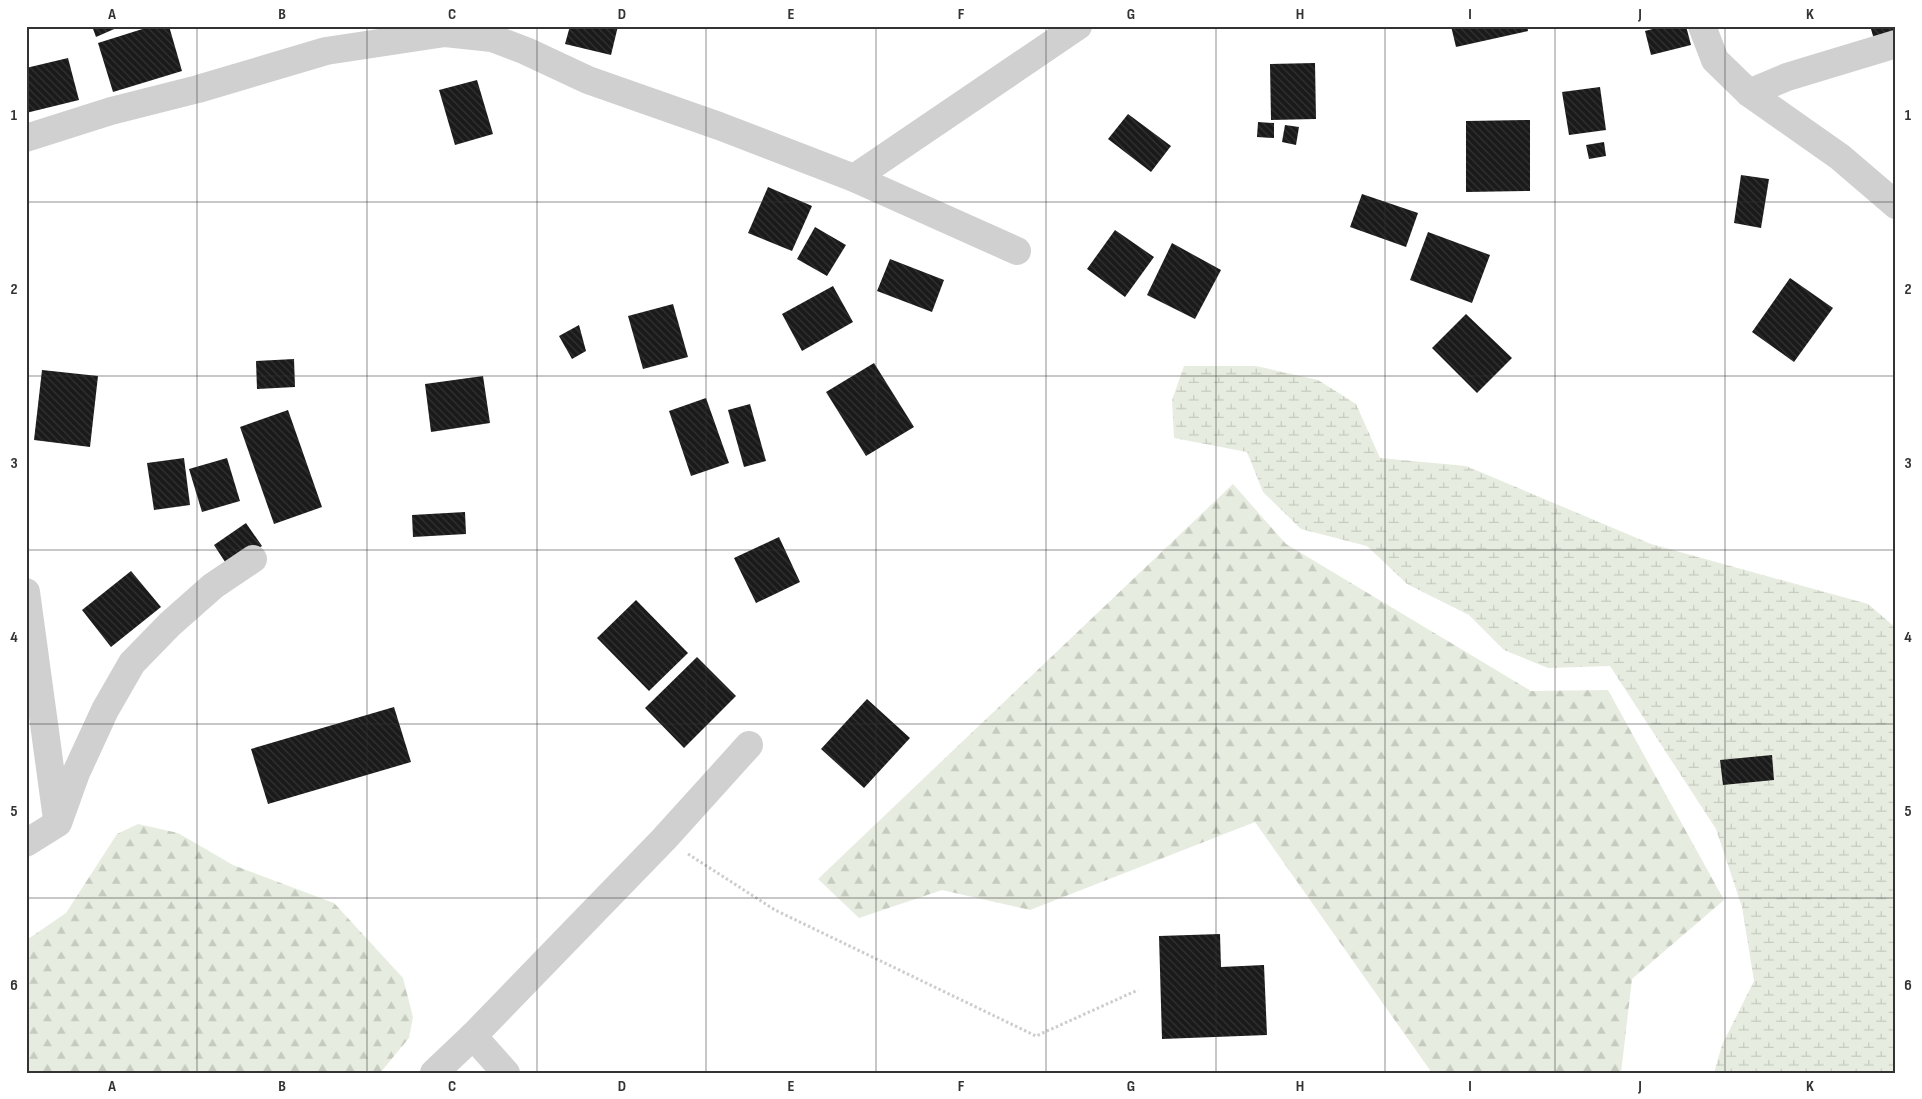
<svg xmlns="http://www.w3.org/2000/svg" width="1922" height="1099" font-family="'Sofia Sans Condensed',sans-serif">
	<style>
		.forest { fill: url(#forest-firs) }
		.wetland { fill: url(#wetland-marsh) }
		.building { fill: url(#building-back-hatch) }
		.lines { fill: none; stroke-linecap: round; stroke-linejoin: round }
		.path { stroke: #cdcdcd; stroke-width: 3; stroke-dasharray: 2.5 2.5; stroke-linecap: butt }
		.minor { stroke: #d0d0d0; stroke-width: 28 }
		.grid { fill: none; stroke: #333; stroke-width: 1; stroke-opacity: 0.55 }
		.neatline { fill: none; stroke: #333; stroke-width: 2 }
		.grid-label { font-size: 16px; text-anchor: middle; font-weight: bold; fill: #333 }
	</style>
	<defs>
		<pattern id="forest-firs" width="22" height="20" patternUnits="userSpaceOnUse" patternTransform="scale(1.25)"><rect width="22" height="20" fill="#e6ecdf"/><path d="M5 1l3.5 6h-7zM16 11l3.5 6h-7z" fill="#c6cbc0"/></pattern>
		<pattern id="wetland-marsh" width="20" height="14" patternUnits="userSpaceOnUse" patternTransform="scale(1.25)"><rect width="20" height="14" fill="#e6ecdf"/><path d="M1 5h8M5 5V1M11 12h8M15 12V8" fill="none" stroke="#c6cbc0"/></pattern>
		<pattern id="building-back-hatch" width="6" height="6" patternUnits="userSpaceOnUse" patternTransform="scale(1.25)"><rect width="6" height="6" fill="#1a1a1a"/><path d="M-1 5l2 2M0 0l6 6M5-1l2 2" fill="none" stroke="#333"/></pattern>
	</defs>
	<rect width="100%" height="100%" fill="#fff"/>
	<g class="forest">
		<path d="M1233 484 1286 544 1531 691 1608 690 1724 900 1632 979 1621 1073H1432L1255 822 1030 910 942 890 859 918 818 879Z"/>
		<path d="M138 824 178 833 233 865 334 903 403 978 413 1017 409 1038 380 1073H26V1039L29 1030 28 939 66 913 117 834Z"/>
	</g>
	<path class="wetland" d="M1184 366H1256L1318 380 1356 404 1380 458 1466 466 1651 544 1868 604 1896 628V1073H1714L1722 1045 1754 981 1742 907 1716 829 1610 666 1548 668 1504 650 1469 615 1407 584 1367 546 1301 529 1263 492 1247 452 1174 438 1172 400Z"/>
	<g class="building">
		<path d="M92 26H121L96 37Z"/>
		<path d="M152 26H169L182 71 113 92 98 43Z"/>
		<path d="M570 26H618L611 55 565 44Z"/>
		<path d="M1451 26H1527L1528 31 1456 47Z"/>
		<path d="M1664 26H1686L1691 45 1651 55 1645 31Z"/>
		<path d="M1870 26H1896V32L1874 39Z"/>
		<path d="M68 58 79 100 26 113V68Z"/>
		<path d="M1315 63 1316 119 1271 120 1270 64Z"/>
		<path d="M477 80 493 134 455 145 439 90Z"/>
		<path d="M1600 87 1606 130 1569 135 1562 92Z"/>
		<path d="M1128 114 1171 146 1151 172 1108 139Z"/>
		<path d="M1530 120V191L1466 192V121Z"/>
		<path d="M1258 122 1274 123V138L1257 137Z"/>
		<path d="M1285 125 1299 127 1296 145 1282 142Z"/>
		<path d="M1604 142 1606 156 1589 159 1586 145Z"/>
		<path d="M1741 175 1769 179 1761 228 1734 223Z"/>
		<path d="M768 187 812 206 792 251 748 233Z"/>
		<path d="M1362 194 1418 213 1406 247 1350 227Z"/>
		<path d="M815 227 846 245 827 276 797 259Z"/>
		<path d="M1115 230 1154 257 1125 297 1087 269Z"/>
		<path d="M1428 232 1490 255 1472 303 1410 280Z"/>
		<path d="M1172 243 1221 270 1195 319 1147 295Z"/>
		<path d="M890 259 944 280 932 312 877 291Z"/>
		<path d="M1790 278 1833 308 1794 362 1752 332Z"/>
		<path d="M833 286 853 322 802 351 782 314Z"/>
		<path d="M673 304 688 357 643 369 628 316Z"/>
		<path d="M1466 314 1512 358 1477 393 1432 348Z"/>
		<path d="M579 325 586 351 572 359 559 336Z"/>
		<path d="M294 359 295 387 257 389 256 361Z"/>
		<path d="M874 363 914 427 866 456 826 392Z"/>
		<path d="M42 370 98 376 90 447 34 440Z"/>
		<path d="M483 376 490 423 431 432 425 384Z"/>
		<path d="M706 398 729 463 691 476 669 411Z"/>
		<path d="M750 404 766 461 744 467 728 410Z"/>
		<path d="M288 410 322 507 274 524 240 427Z"/>
		<path d="M184 458 190 505 154 510 147 463Z"/>
		<path d="M227 458 240 501 202 512 189 469Z"/>
		<path d="M465 512 466 534 413 537 412 515Z"/>
		<path d="M246 523 262 546 229 568 214 545Z"/>
		<path d="M779 537 800 582 756 603 734 558Z"/>
		<path d="M131 571 161 607 111 647 82 610Z"/>
		<path d="M636 600 688 653 649 691 597 638Z"/>
		<path d="M697 657 736 696 684 748 645 708Z"/>
		<path d="M867 699 910 738 864 788 821 749Z"/>
		<path d="M394 707 411 762 268 804 251 749Z"/>
		<path d="M1772 755 1774 780 1723 785 1720 760Z"/>
		<path d="M1220 934 1221 967 1264 965 1267 1035 1162 1039 1159 936Z"/>
	</g>
	<g class="lines">
		<path class="path" d="M688 854 775 910 1036 1036 1138 990"/>
		<g class="minor">
			<path d="M1702 26 1715 60 1749 93 1840 157 1896 205"/>
			<path d="M1749 93 1787 77 1896 44"/>
			<path d="M26 138 111 111 198 89 326 51 445 33 492 38 526 51 588 80 719 126 854 178 1017 251"/>
			<path d="M854 178 1078 26"/>
			<path d="M26 592 57 819"/>
			<path d="M26 843 58 823 76 773 105 710 132 663 170 624 213 586 253 559"/>
			<path d="M473 1036 506 1073"/>
			<path d="M434 1073 473 1036 664 839 749 745"/>
		</g>
	</g>
	<path class="grid" d="M197 26V1073M367 26V1073M537 26V1073M706 26V1073M876 26V1073M1046 26V1073M1216 26V1073M1385 26V1073M1555 26V1073M1725 26V1073M26 202H1896M26 376H1896M26 550H1896M26 724H1896M26 898H1896"/>
	<rect width="1922" height="1099" fill="none" stroke="#ffffff" stroke-width="55"/>
	<rect x="28" y="28" width="1866" height="1044" class="neatline"/>
	<g class="grid-label">
		<text x="112" y="19">A</text>
		<text x="282" y="19">B</text>
		<text x="452" y="19">C</text>
		<text x="622" y="19">D</text>
		<text x="791" y="19">E</text>
		<text x="961" y="19">F</text>
		<text x="1131" y="19">G</text>
		<text x="1300" y="19">H</text>
		<text x="1470" y="19">I</text>
		<text x="1640" y="19">J</text>
		<text x="1810" y="19">K</text>
		<text x="14" y="120">1</text>
		<text x="1908" y="120">1</text>
		<text x="14" y="294">2</text>
		<text x="1908" y="294">2</text>
		<text x="14" y="468">3</text>
		<text x="1908" y="468">3</text>
		<text x="14" y="642">4</text>
		<text x="1908" y="642">4</text>
		<text x="14" y="816">5</text>
		<text x="1908" y="816">5</text>
		<text x="14" y="990">6</text>
		<text x="1908" y="990">6</text>
		<text x="112" y="1091">A</text>
		<text x="282" y="1091">B</text>
		<text x="452" y="1091">C</text>
		<text x="622" y="1091">D</text>
		<text x="791" y="1091">E</text>
		<text x="961" y="1091">F</text>
		<text x="1131" y="1091">G</text>
		<text x="1300" y="1091">H</text>
		<text x="1470" y="1091">I</text>
		<text x="1640" y="1091">J</text>
		<text x="1810" y="1091">K</text>
	</g>
</svg>
